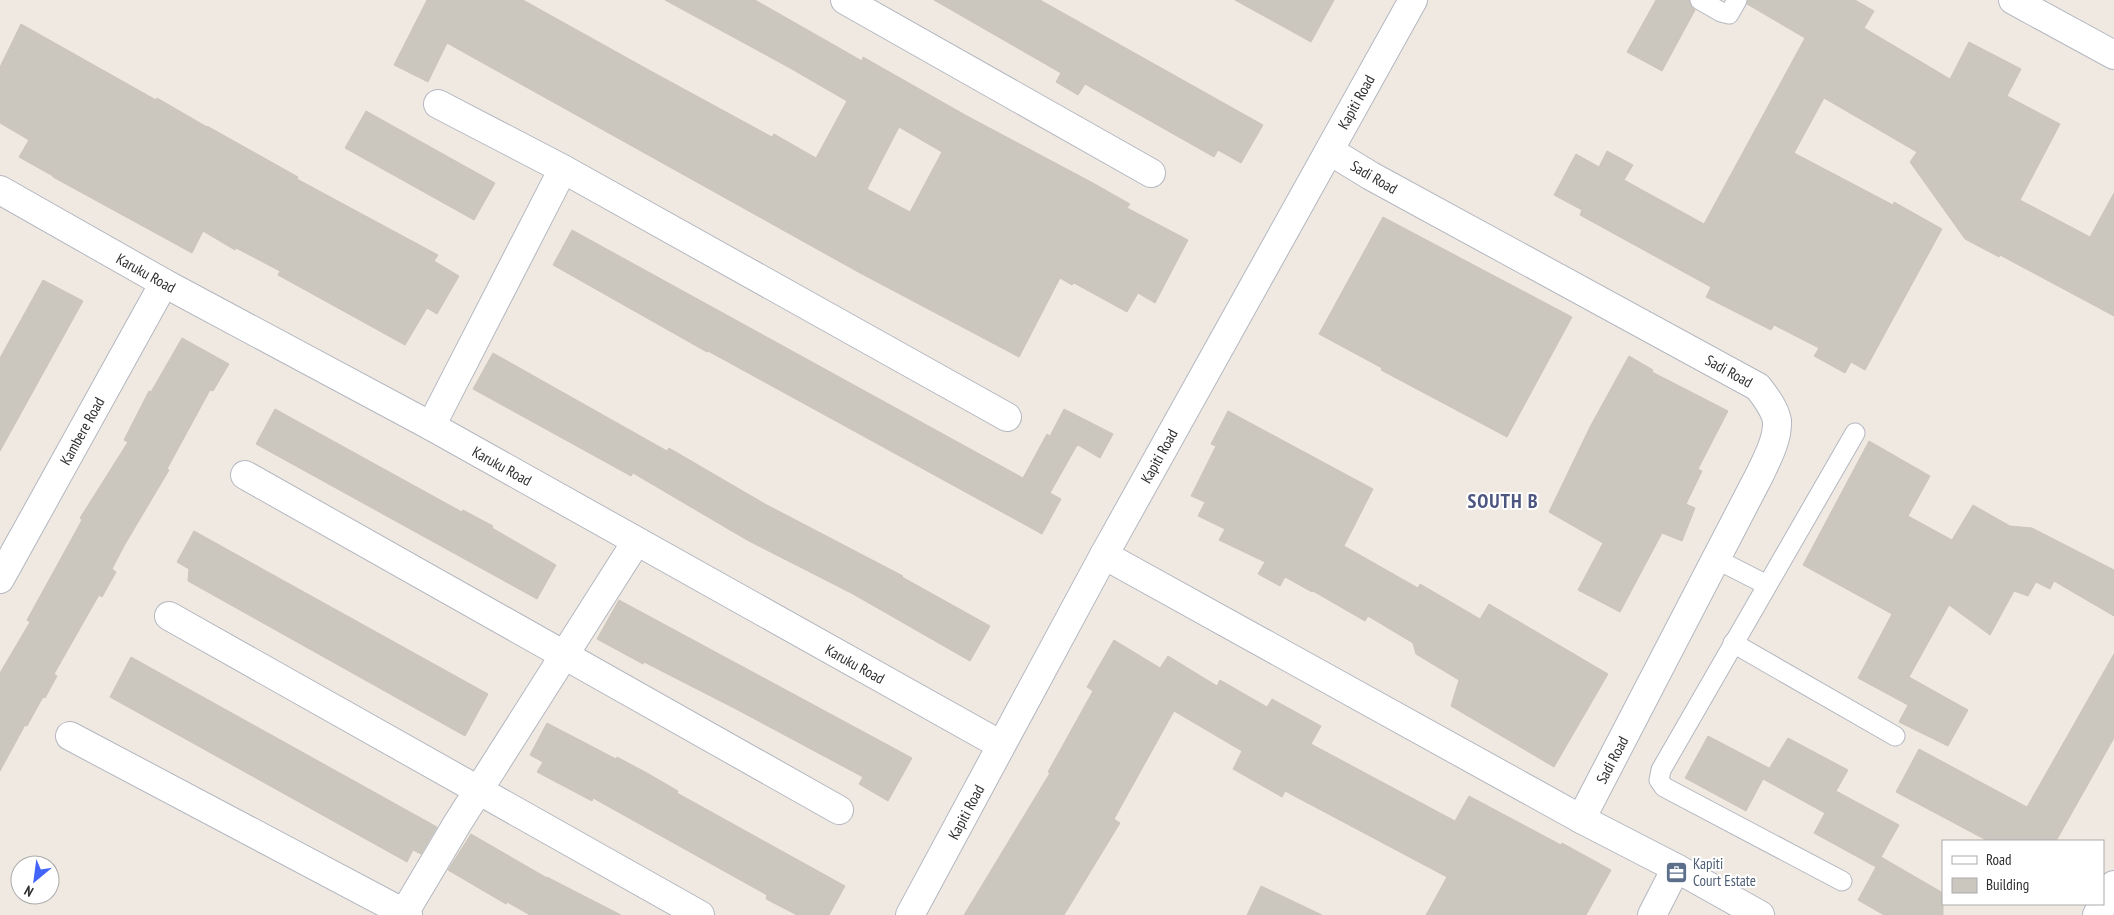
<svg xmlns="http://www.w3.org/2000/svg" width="2114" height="915" font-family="'PT Sans Narrow',sans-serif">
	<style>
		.building { fill: #cbc7bf; stroke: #cbc5ba; fill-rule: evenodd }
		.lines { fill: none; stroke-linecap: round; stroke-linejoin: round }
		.lane-casing { stroke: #b4b7c1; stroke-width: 21 }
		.street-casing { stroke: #b4b7c1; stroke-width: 30 }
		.lane { stroke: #fff; stroke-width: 19 }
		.street { stroke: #fff; stroke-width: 28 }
		.labels { text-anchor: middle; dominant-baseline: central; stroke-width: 4; stroke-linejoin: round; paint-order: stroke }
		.street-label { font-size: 15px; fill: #2e2e2e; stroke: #fff }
		.service-label { font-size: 15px; fill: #4e5e75; stroke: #fff; text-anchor: start }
		.district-label { font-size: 20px; font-weight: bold; letter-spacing: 1px; fill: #4d5680; stroke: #fff }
	</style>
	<rect width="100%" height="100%" fill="#efe9e1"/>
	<g class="building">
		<path d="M427 0H523L647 69 772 137 774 134 816 158 847 101 790 68 665 0H755L862 61 863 57 967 116 1093 183 1130 204 1127 208 1188 240 1155 303 1138 293 1127 312 1074 283 1072 285 1060 278 1019 357 860 273 447 43 428 82 394 65ZM899 127 942 152 910 212 867 189Z"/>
		<path d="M934 0H1040L1263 125 1241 163 1218 150 1214 157 1085 84 1078 95 1056 82 1061 73Z"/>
		<path d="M1235 0H1334L1311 42Z"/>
		<path d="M1656 0H1689L1691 6 1695 10 1662 71 1627 52Z"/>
		<path d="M1748 0H1855L1874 11 1864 28 1950 79 1969 42 2021 69 2007 96 2060 124 2020 200 2090 237 2114 193V316L2000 255 1999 257 1965 239 1910 162 1917 152 1824 98 1794 153 1893 205 1894 202 1942 229 1865 370 1851 362 1845 373 1814 356 1819 348 1774 325 1771 330 1706 297 1711 287 1580 215 1582 210 1554 195 1576 154 1599 167 1607 151 1633 165 1624 180 1704 224 1805 38 1747 4Z"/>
		<path d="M21 24 156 100 157 98 207 127V126L298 177 297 179 438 255 434 261 459 276 437 314 427 308 405 345 278 275 280 271 236 248 235 250 203 231 192 253 53 177V176L19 157 29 140 0 123V67Z"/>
		<path d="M366 111 495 183 474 220 345 148Z"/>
		<path d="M1383 217 1572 317 1507 437 1381 370 1382 368 1319 334Z"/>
		<path d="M572 230 1023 478 1047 434 1050 436 1064 409 1113 434 1100 458 1078 445 1076 447 1050 493 1061 499 1042 534 708 351 707 352 553 265Z"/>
		<path d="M43 280 83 301 0 451V358Z"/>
		<path d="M182 338 229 364 213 391 210 390 167 469 169 470 124 546 112 569 116 572 102 597 99 595 54 674 57 676 45 698 43 697 27 726 25 725 0 771V673L30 622 27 620 82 520 80 518 128 442 124 440 149 391 151 392Z"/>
		<path d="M493 353 667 451 669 448 765 504 903 576 902 577 990 626 970 661 853 594 747 540 633 473 631 476 473 389Z"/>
		<path d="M1629 356 1653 370 1652 372 1728 411 1698 469 1702 471 1686 504 1695 508 1682 541 1662 533 1620 612 1578 590 1603 543 1549 512 1590 427Z"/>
		<path d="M275 409 462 512 463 510 493 526 492 528 556 565 537 599 256 444Z"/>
		<path d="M1228 411 1373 489 1344 546 1418 588 1420 584 1480 619 1489 604 1608 674 1554 767 1451 706 1459 680 1416 654 1413 643 1368 616 1365 621 1313 591 1312 592 1285 577 1280 586 1258 574 1265 562 1219 540 1225 529 1198 516 1205 502 1191 496 1216 446 1211 444Z"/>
		<path d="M1869 441 1930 476 1908 516 1952 540 1973 505 2010 526 2032 528 2114 570V616L2054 581 2050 589 2036 582 2028 596 2014 591 1990 635 1949 605 1909 677 1968 710 1948 746 1899 722 1908 705 1858 678 1892 614 1803 565Z"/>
		<path d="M194 531 488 694 465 736 188 581 189 569 177 562Z"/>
		<path d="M619 600 912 758 888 801 859 784 863 777 736 709 644 662 643 664 597 639Z"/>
		<path d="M1114 640 1160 668 1168 656 1217 686 1220 680 1267 707 1272 699 1321 726 1311 744 1455 821 1469 796 1561 845 1562 843 1611 870 1586 915H1426L1447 877 1285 791 1282 797 1233 769 1242 751 1174 711 1114 819 1120 823 1064 915H964L1050 773 1048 772 1093 691 1087 687Z"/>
		<path d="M2114 654V738L2056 841H1988L1896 792 1919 749 2027 807Z"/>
		<path d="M131 657 437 827 421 854 413 850 407 862 110 697Z"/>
		<path d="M547 723 616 759 617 757 647 773 678 791 677 793 845 886 829 915H797L766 899 767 895 593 798 592 801 537 772 543 762 530 755Z"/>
		<path d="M1708 736 1769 768 1767 772 1788 738 1848 770 1836 791 1899 825 1881 857 1943 893V915H1884L1858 900 1876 867 1814 833 1825 813 1763 779 1746 811 1685 778Z"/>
		<path d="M471 834 547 878V877L621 915H530L507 902 506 904 494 897 448 870Z"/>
		<path d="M1261 886 1322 915H1247Z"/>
	</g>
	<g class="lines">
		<defs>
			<g id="lane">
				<path d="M1700 0 1721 12 1729 14 1737 0"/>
				<path d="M1716 559 1767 585"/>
				<path d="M1733 643 1895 736"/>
				<path d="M1842 881 1664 787 1659 780 1661 770 1855 433"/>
			</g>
			<g id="street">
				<path d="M845 0 1151 173"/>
				<path d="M2013 0 2114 55"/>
				<path d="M438 104 563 169 1007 417"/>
				<path d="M1330 151 1371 176 1758 387C1765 396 1775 409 1777 421 1778 439 1767 459 1760 474L1581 819"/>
				<path d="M0 190 164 283 431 426 1001 745"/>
				<path d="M431 426 563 169"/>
				<path d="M245 475 839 810"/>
				<path d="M1104 555 1581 819 1676 868 1760 915"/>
				<path d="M0 579 164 283"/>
				<path d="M169 616 700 915"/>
				<path d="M70 736 408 915"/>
				<path d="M403 915 457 824 636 542"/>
				<path d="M910 915 1104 555 1413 0"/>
				<path d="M1652 915 1676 868"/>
				<path d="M2097 915 2114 885"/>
			</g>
		</defs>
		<use href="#lane" class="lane-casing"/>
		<use href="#street" class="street-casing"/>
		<use href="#lane" class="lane"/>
		<use href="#street" class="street"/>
	</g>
	<defs>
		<symbol id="office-square" viewBox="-11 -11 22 22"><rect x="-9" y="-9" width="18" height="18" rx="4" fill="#5c6f8a" stroke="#fff"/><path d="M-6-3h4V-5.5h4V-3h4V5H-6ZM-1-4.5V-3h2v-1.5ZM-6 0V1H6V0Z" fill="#fff"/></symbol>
	</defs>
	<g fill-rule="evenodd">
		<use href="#office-square" x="1664" y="860" width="25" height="25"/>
	</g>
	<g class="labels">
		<g class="street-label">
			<text transform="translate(1356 102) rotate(-61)">Kapiti Road</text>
			<text transform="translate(1374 177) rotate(30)">Sadi Road</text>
			<text transform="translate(146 273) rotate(29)">Karuku Road</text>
			<text transform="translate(1729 371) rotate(29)">Sadi Road</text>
			<text transform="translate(82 431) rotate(-61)">Kambere Road</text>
			<text transform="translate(1159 456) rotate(-61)">Kapiti Road</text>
			<text transform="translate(502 466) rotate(29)">Karuku Road</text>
			<text transform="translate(855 664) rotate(29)">Karuku Road</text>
			<text transform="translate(1612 760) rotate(-62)">Sadi Road</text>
			<text transform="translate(966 812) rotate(-62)">Kapiti Road</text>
		</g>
		<g class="service-label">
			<text x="1693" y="863">Kapiti<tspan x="1693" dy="17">Court Estate</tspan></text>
		</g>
		<g class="district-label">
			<text x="1503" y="501">SOUTH B</text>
		</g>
	</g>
	<rect x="1942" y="840" width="162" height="65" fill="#ffffff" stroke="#ababab"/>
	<rect x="1952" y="856" width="25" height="8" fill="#ffffff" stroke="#ababab"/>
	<text x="1986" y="865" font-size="15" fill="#2e2e2e">Road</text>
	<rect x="1952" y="878" width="25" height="15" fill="#cbc7bf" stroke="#ababab"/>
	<text x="1986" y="890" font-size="15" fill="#2e2e2e">Building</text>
	<g transform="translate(35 880) rotate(209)"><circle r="24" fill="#ffffff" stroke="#ababab"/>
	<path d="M0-4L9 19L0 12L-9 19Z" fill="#4264fb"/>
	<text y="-8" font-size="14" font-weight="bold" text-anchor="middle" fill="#2e2e2e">N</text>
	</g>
</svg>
